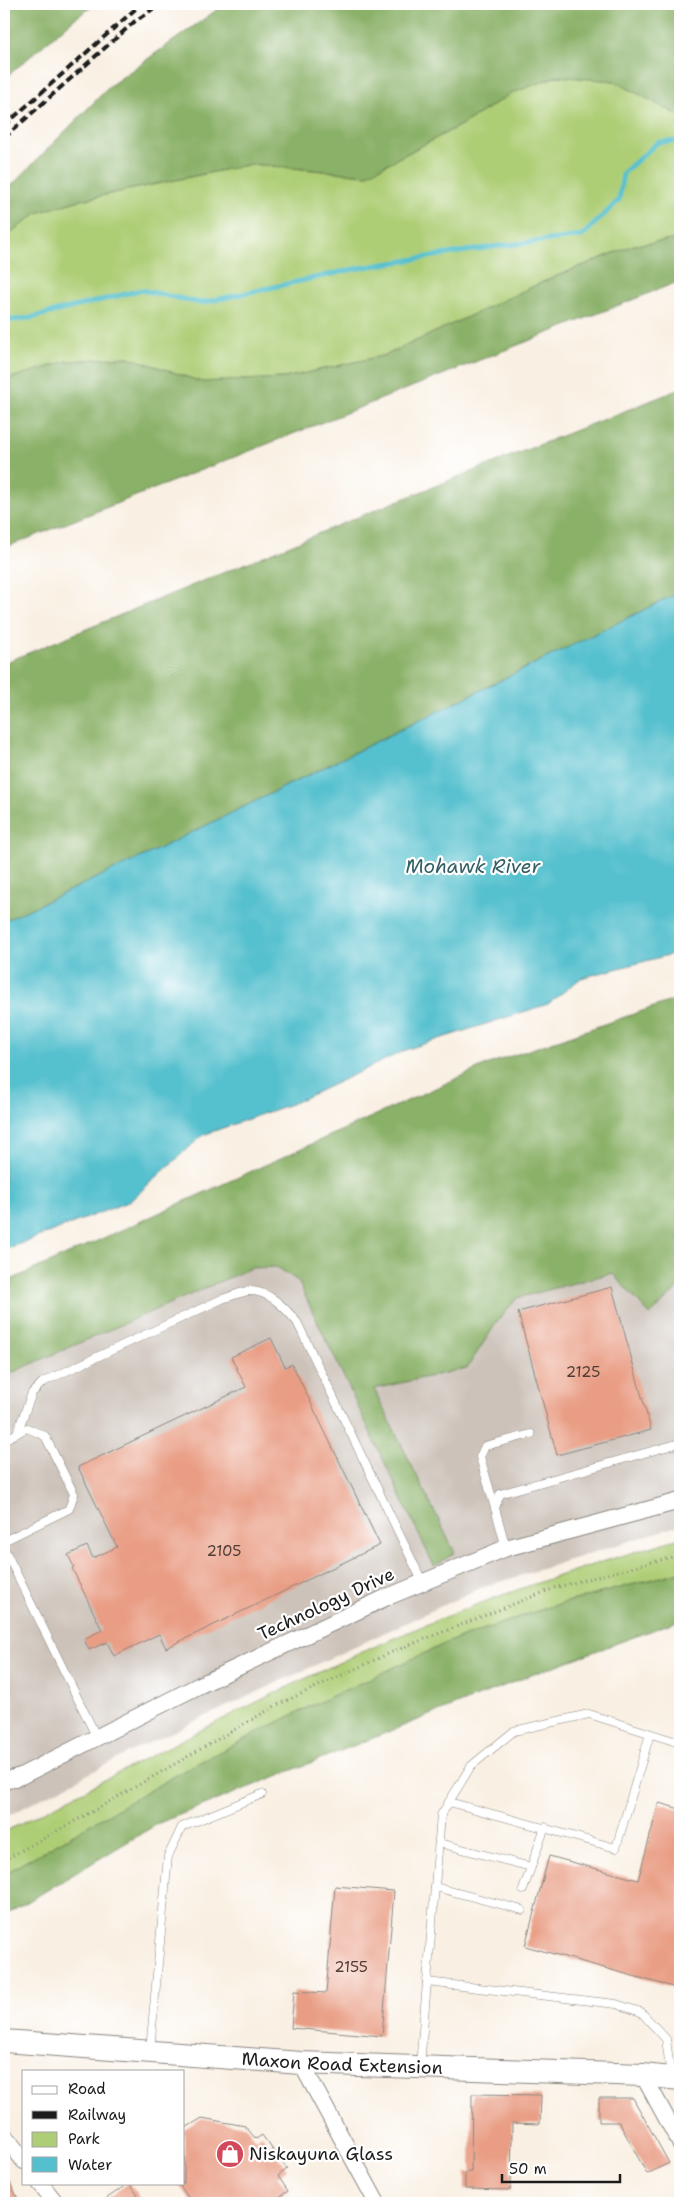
<svg xmlns="http://www.w3.org/2000/svg" width="684" height="2207" font-family="'Shantell Sans',sans-serif">
	<style>
		.industrial { fill: #ccc2b9 }
		.green { fill: #aece76; stroke: #657549 }
		.forest { fill: #8ab167; stroke: #536642 }
		.water { fill: #54c0ce; stroke: #386e75 }
		.lines { fill: none; stroke-linecap: round; stroke-linejoin: round }
		.stream { stroke: #54c0ce; stroke-width: 5 }
		.building { fill: #e99d84 }
		.lane-casing { stroke: #8a8680; stroke-width: 9 }
		.street-casing { stroke: #8a8680; stroke-width: 18 }
		.secondary-casing { stroke: #8a8680; stroke-width: 24 }
		.path { stroke: #8a8680; stroke-width: 3; stroke-dasharray: 1 4; stroke-linecap: butt }
		.lane { stroke: #fff; stroke-width: 8 }
		.street { stroke: #fff; stroke-width: 16 }
		.secondary { stroke: #fff; stroke-width: 22 }
		.rail { stroke: #1c1c1c; stroke-width: 4; stroke-dasharray: 8 4; stroke-linecap: butt }
		.labels { text-anchor: middle; dominant-baseline: central; stroke-width: 4.5; stroke-linejoin: round; paint-order: stroke }
		.number-label { font-size: 15px; fill: #4f3c36 }
		.street-label { font-size: 18px; fill: #1c1c1c; stroke: #fff }
		.poi-label { font-size: 18px; fill: #1c1c1c; stroke: #fff; text-anchor: start }
		.water-label { font-size: 19px; font-style: italic; fill: #325e63; stroke: #fff }
	</style>
	<rect width="100%" height="100%" fill="#fff"/>
	<filter id="ink" filterUnits="userSpaceOnUse"><feTurbulence type="fractalNoise" baseFrequency=".02" numOctaves="2"/><feDisplacementMap in="SourceGraphic" scale="10" xChannelSelector="R" yChannelSelector="G"/><feConvolveMatrix kernelMatrix="1 2 1 2 8 2 1 2 1" color-interpolation-filters="sRGB"/></filter>
	<filter id="wash" filterUnits="userSpaceOnUse"><feTurbulence type="fractalNoise" baseFrequency=".0096" numOctaves="4" result="noise"/><feDisplacementMap in="SourceGraphic" scale="20" xChannelSelector="R" yChannelSelector="G"/><feGaussianBlur stdDeviation="1.12" result="paint"/><feColorMatrix in="noise" values="0 0 0 0 0 0 0 0 0 0 0 0 0 0 0 0 0 1.4 0 .05"/><feComposite in="paint" operator="in"/></filter>
	<g filter="url(#wash)">
		<rect width="100%" height="100%" fill="#f9f0e3"/>
		<path class="industrial" d="M680 1194V1525L478 1589 136 1749 4 1818V1354L265 1250Z"/>
		<g class="green">
			<path d="M557 76 614 81 680 116V239L634 245 549 279 386 355 284 378 202 382 128 357 68 361 4 380V238L37 213 77 201 251 164 366 175 461 125 510 94Z"/>
			<path d="M680 1538V1572L552 1606 451 1641 300 1711 192 1766 4 1874V1832C139 1763 273 1689 413 1630 500 1593 590 1565 680 1538Z"/>
		</g>
		<g class="forest">
			<path d="M4 4H96L74 19 4 79Z"/>
			<path d="M225 4H680V116L614 81 557 76 510 94 461 125 366 175 251 164 76 201 37 213 4 238V193L111 85Z"/>
			<path d="M680 239V281L4 548V380L68 361 128 357 202 382 284 378 386 355 549 279 634 245Z"/>
			<path d="M680 389V592L148 854 4 921V663L390 504Z"/>
			<path d="M680 998V1286L650 1315 612 1273 517 1298 497 1322 467 1368 374 1389 455 1553 434 1566 298 1281 277 1267 251 1268 4 1376V1283L491 1063Z"/>
			<path d="M680 1572V1620L544 1670 159 1823 4 1916V1874L192 1766 300 1711 451 1641 552 1606Z"/>
		</g>
		<path class="water" d="M680 592V952L581 978 548 1004 408 1049 296 1102 203 1135 130 1201 4 1250V921L148 854Z"/>
		<g class="lines">
			<path class="stream" d="M4 321 30 318 141 290 201 303 359 268 492 247 582 236 619 200 623 173 658 142 680 141"/>
		</g>
		<g id="blocks">
			<g class="building">
				<path d="M612 1287 651 1430 557 1455 518 1312Z"/>
				<path d="M271 1338 285 1367 292 1364 380 1545 166 1648 159 1634 114 1656 107 1642 89 1650 84 1639 102 1630 72 1568 74 1567 68 1555 87 1546 93 1558 117 1547 78 1467 246 1387 231 1357Z"/>
				<path d="M659 1803 680 1809V1989L525 1946 549 1856 638 1880Z"/>
				<path d="M335 1886 394 1891 382 2036 291 2028 294 1991 326 1993Z"/>
				<path d="M472 2094 541 2095 540 2124 512 2123 511 2190 465 2189V2172H471Z"/>
				<path d="M599 2098H633L669 2163 647 2174 619 2122H599Z"/>
				<path d="M202 2118 245 2126 256 2139 262 2135 287 2169 278 2176 288 2191 271 2203H192L178 2183H184V2129Z"/>
				<path d="M4 2171 20 2203H4Z"/>
				<path d="M129 2183 139 2197 130 2203H100Z"/>
			</g>
		</g>
	</g>
	<g filter="url(#ink)">
		<use href="#blocks" fill-opacity="0" stroke="#8a8680" stroke-width="1"/>
		<g class="lines">
			<defs>
				<g id="lane">
					<path d="M17 1433 32 1393 43 1382 222 1299C230 1297 240 1292 249 1291 269 1290 285 1308 297 1322L423 1583"/>
					<path d="M4 1440 27 1428 45 1436 74 1494 69 1509 4 1541"/>
					<path d="M495 1508 480 1457 485 1446 531 1434"/>
					<path d="M4 1548 97 1738"/>
					<path d="M506 1548 495 1508 500 1494 680 1443"/>
					<path d="M449 1802 616 1848 650 1734"/>
					<path d="M439 1843 531 1867"/>
					<path d="M435 1887 522 1910"/>
					<path d="M523 1890 545 1827"/>
					<path d="M427 1982 616 2004 641 2012 666 2039 671 2076"/>
					<path d="M150 2050 168 1856 182 1827 262 1794"/>
					<path d="M420 2066 441 1815 471 1766 514 1731 589 1714 680 1743"/>
				</g>
				<g id="street">
					<path d="M4 1781 21 1776 200 1685 385 1598 506 1548 680 1501"/>
					<path d="M301 2063 377 2203"/>
					<path d="M643 2075 680 2143"/>
					<path d="M4 2135 24 2161"/>
					<path d="M40 2183 56 2203"/>
				</g>
				<g id="secondary">
					<path id="s1" d="M4 2041 301 2063 643 2075 680 2079"/>
				</g>
			</defs>
			<use href="#lane" class="lane-casing"/>
			<use href="#street" class="street-casing"/>
			<use href="#secondary" class="secondary-casing"/>
			<path class="path" d="M4 1860 95 1810 277 1705 392 1652 557 1587 680 1555"/>
			<use href="#lane" class="lane"/>
			<use href="#street" class="street"/>
			<use href="#secondary" class="secondary"/>
			<g class="rail">
				<path d="M4 126 141 4"/>
				<path d="M4 138 134 22 160 4"/>
			</g>
		</g>
	</g>
	<defs>
		<symbol id="shop-disc" viewBox="-11 -11 22 22"><circle r="9.5" fill="#d1495b" stroke="#fff"/><path d="M-5-2.5h2.3a2.7 3.5 0 0 1 5.4 0H5L5.5 6h-11ZM-1.5-2.5h3a1.5 2.3 0 0 0-3 0Z" fill="#fff"/></symbol>
	</defs>
	<g fill-rule="evenodd">
		<use href="#shop-disc" x="214" y="2138" width="32" height="32"/>
	</g>
	<g class="labels">
		<g class="number-label">
			<text x="583" y="1372">2125</text>
			<text x="224" y="1551">2105</text>
			<text x="351" y="1967">2155</text>
		</g>
		<g class="street-label">
			<text transform="translate(326 1604) rotate(-25)">Technology Drive</text>
			<text stroke="none"><textPath href="#s1" startOffset="339">Maxon Road Extension</textPath></text>
		</g>
		<g class="poi-label">
			<text x="249" y="2154">Niskayuna Glass</text>
		</g>
		<g class="water-label">
			<text x="473" y="866">Mohawk River</text>
		</g>
	</g>
	<rect width="684" height="2207" fill="none" stroke="#fff" stroke-width="20"/>
	<rect x="22" y="2070" width="162" height="115" fill="#ffffff" stroke="#a4a4a4"/>
	<rect x="32" y="2086" width="25" height="8" fill="#ffffff" stroke="#a4a4a4"/>
	<text x="68" y="2094" font-size="15" fill="#1c1c1c">Road</text>
	<rect x="32" y="2111" width="25" height="8" fill="#1c1c1c" stroke="#a4a4a4"/>
	<text x="68" y="2120" font-size="15" fill="#1c1c1c">Railway</text>
	<rect x="32" y="2132" width="25" height="15" fill="#aece76" stroke="#a4a4a4"/>
	<text x="68" y="2144" font-size="15" fill="#1c1c1c">Park</text>
	<rect x="32" y="2157" width="25" height="15" fill="#54c0ce" stroke="#a4a4a4"/>
	<text x="68" y="2170" font-size="15" fill="#1c1c1c">Water</text>
	<path d="M502 2174v8h118v-8" fill="none" stroke="#1c1c1c" stroke-width="2.5"/>
	<text x="509" y="2174" font-size="15" fill="#1c1c1c" stroke="#ffffff" stroke-width="4" paint-order="stroke">50 m</text>
</svg>
